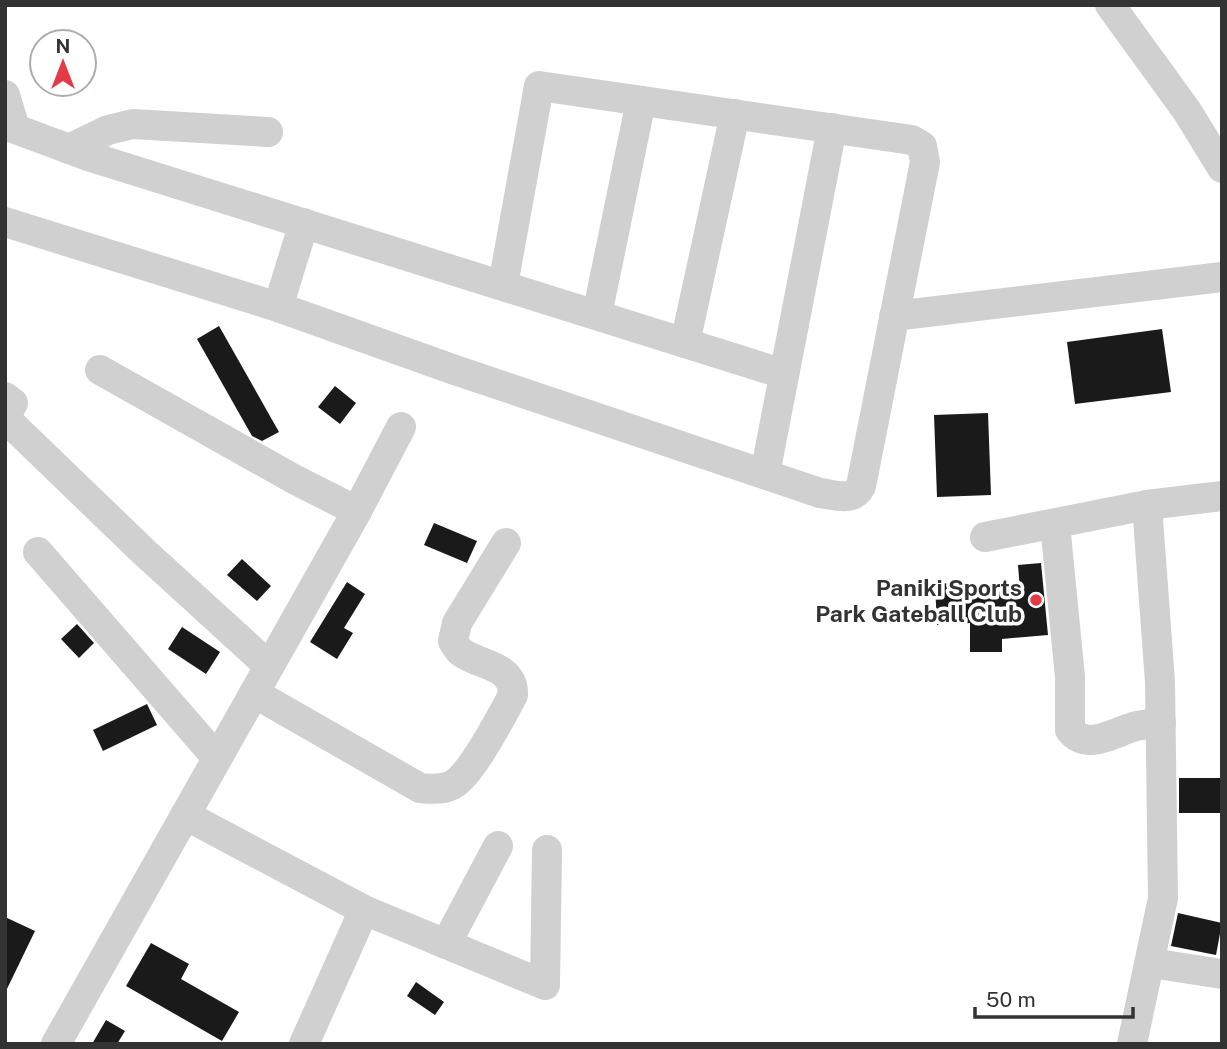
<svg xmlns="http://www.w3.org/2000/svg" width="1227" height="1049" font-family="'Public Sans',sans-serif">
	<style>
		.building { fill: #1a1a1a }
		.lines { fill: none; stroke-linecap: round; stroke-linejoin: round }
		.minor { stroke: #d0d0d0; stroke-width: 30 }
		.poi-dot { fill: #e63946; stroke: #fff; stroke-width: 2.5 }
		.labels { text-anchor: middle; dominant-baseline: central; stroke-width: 7; stroke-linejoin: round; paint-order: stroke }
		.poi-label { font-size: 23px; font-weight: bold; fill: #333; stroke: #fff; text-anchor: end }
	</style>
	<rect width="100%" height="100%" fill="#fff"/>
	<g class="building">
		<path d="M219 326 279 432 262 441 252 436 197 339Z"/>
		<path d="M1162 329 1171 392 1075 404 1067 342Z"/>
		<path d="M335 386 356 403 340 424 318 407Z"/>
		<path d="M988 413 991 495 937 497 934 415Z"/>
		<path d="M434 523 477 541 467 563 424 545Z"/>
		<path d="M242 559 271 586 257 601 227 575Z"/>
		<path d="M1041 563 1048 635 1002 639V652H970V623L937 625 935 584 970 582V594L1020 590 1018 565Z"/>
		<path d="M347 582 365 594 344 628 353 633 337 659 310 642Z"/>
		<path d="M77 624 94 643 79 658 61 639Z"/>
		<path d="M182 627 220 652 206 674 168 649Z"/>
		<path d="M147 704 157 725 103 751 93 730Z"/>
		<rect x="1179" y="778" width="43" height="35"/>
		<path d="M1178 913 1222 923 1216 955 1171 946Z"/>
		<path d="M5 917 35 931 5 993Z"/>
		<path d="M151 943 189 964 181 979 239 1012 222 1041 126 986Z"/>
		<path d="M416 982 444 1002 435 1015 407 996Z"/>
		<path d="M106 1020 125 1031 117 1044H92Z"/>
	</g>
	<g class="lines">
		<g class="minor">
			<path d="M1110 5 1187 111 1222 168"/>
			<path d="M5 95 15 128"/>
			<path d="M5 125 88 156 784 374"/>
			<path d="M69 149 108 130 133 124 268 132"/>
			<path d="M5 222 278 307 452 369 820 493C836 495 853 502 861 486L925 162 922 146 912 140 539 86 503 285"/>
			<path d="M278 307 304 223"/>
			<path d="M597 315 641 101"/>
			<path d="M894 316 1222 277"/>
			<path d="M685 343 735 114"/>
			<path d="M100 370 292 478 357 511"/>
			<path d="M5 397 13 403 5 418 144 552 269 666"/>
			<path d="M765 474 832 128"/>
			<path d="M1055 524 1070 677V730C1087 751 1113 733 1133 727 1142 724 1151 724 1161 723"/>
			<path d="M985 537 1147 505 1222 496"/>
			<path d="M38 552 217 758"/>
			<path d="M254 693 420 788C430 789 442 790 452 785 471 776 502 715 513 695 514 666 483 666 464 654 459 652 456 646 453 641L457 623 506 543"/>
			<path d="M185 815 364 910 545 985 547 850"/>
			<path d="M446 944 498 846"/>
			<path d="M1151 963 1222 974"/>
			<path d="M56 1044 357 511 401 427"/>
			<path d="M304 1044 364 910"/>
			<path d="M1132 1044 1163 898 1160 682 1147 505"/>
		</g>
	</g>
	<circle class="poi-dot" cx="1036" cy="600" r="7"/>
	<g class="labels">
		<g class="poi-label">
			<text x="1022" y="587">Paniki Sports<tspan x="1022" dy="26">Park Gateball Club</tspan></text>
		</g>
	</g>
	<rect width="1227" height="1049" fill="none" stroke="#333333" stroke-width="14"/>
	<g transform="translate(63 63)"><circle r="33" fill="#ffffff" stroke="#adadad" stroke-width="2"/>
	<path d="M0-5L12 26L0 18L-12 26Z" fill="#e63946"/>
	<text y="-10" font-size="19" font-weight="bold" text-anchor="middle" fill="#333333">N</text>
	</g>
	<path d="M975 1007v10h158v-10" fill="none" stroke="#333333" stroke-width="3.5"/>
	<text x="986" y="1007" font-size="21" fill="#333333" stroke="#ffffff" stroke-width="5" paint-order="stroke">50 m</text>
</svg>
